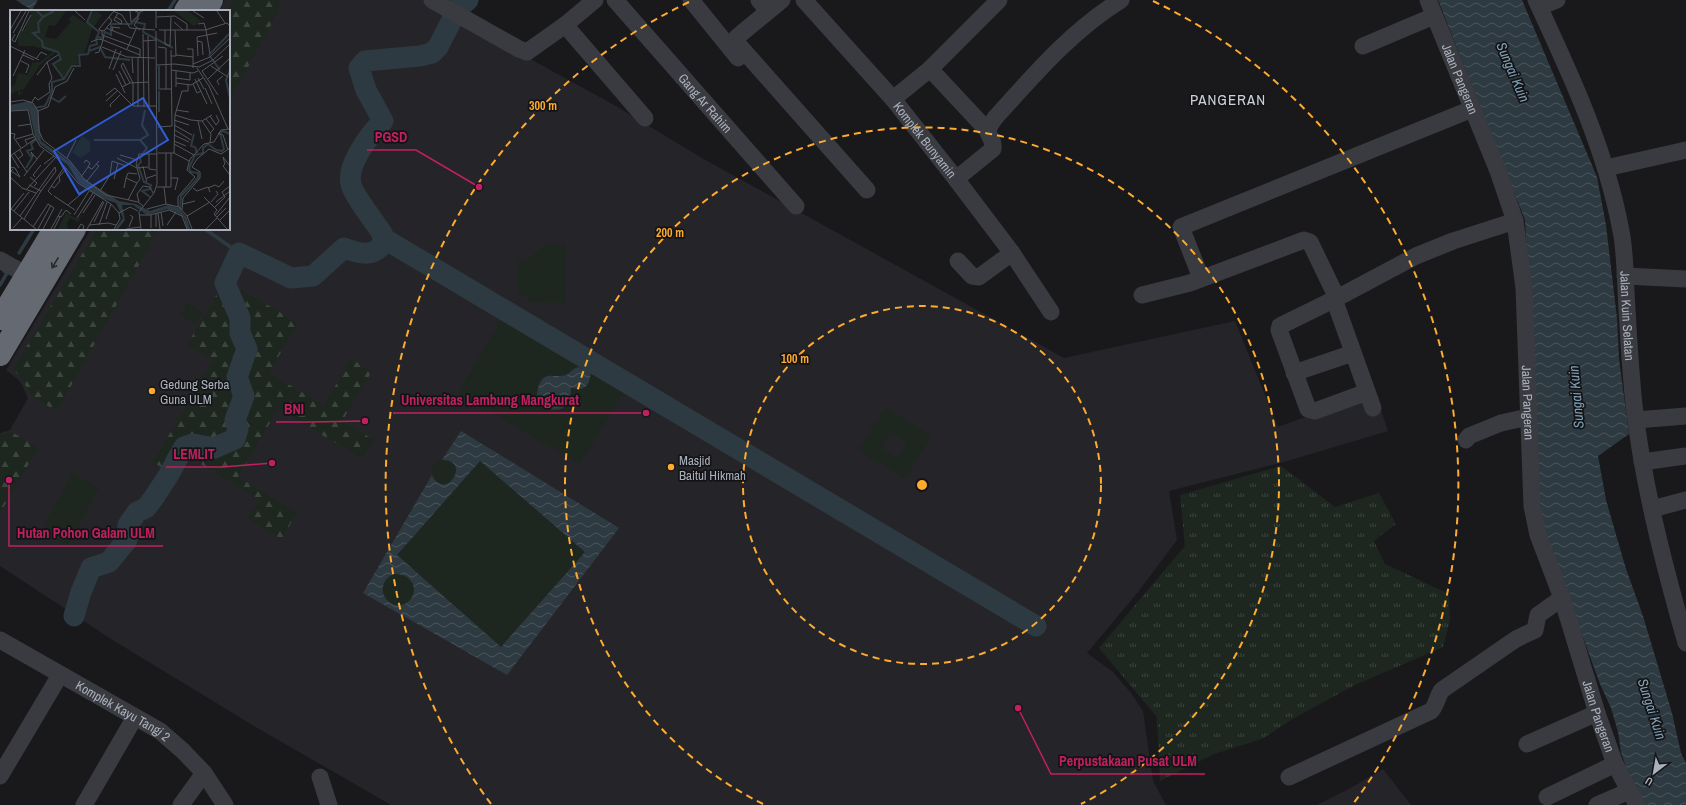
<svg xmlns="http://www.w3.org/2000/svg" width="1686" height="805" font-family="'Archivo Narrow',sans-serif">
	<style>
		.built { fill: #252529 }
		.grass { fill: url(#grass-tufts) }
		.forest { fill: url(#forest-firs) }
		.park { fill: #1e271f; fill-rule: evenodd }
		.water { fill: url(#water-waves); fill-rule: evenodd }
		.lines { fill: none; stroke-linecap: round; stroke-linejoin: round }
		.stream { stroke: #2e3a41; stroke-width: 3.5 }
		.river { stroke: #2e3a41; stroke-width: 21 }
		.minor { stroke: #3a3b41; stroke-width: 17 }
		.highway { stroke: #656a72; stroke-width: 22 }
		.oneway { stroke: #282a2e }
		.ring { fill: none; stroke: #feab2e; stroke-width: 2; stroke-dasharray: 7 5 }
		.poi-dot { fill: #feab2e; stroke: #141417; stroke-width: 1.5 }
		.labels { text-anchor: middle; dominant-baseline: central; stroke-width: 3.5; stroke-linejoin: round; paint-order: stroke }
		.street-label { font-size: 13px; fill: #abb1bc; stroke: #141417 }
		.poi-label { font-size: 13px; fill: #abb1bc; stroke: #141417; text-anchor: start }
		.water-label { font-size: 14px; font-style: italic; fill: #80a2b9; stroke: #141417 }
		.quarter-label { font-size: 15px; letter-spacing: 1px; fill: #ccd0d8; stroke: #141417 }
		.inset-river { fill: none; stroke: #2e3a41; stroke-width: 2 }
		.inset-road { fill: none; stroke: #53565c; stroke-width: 1 }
		.view { fill: #325dd4; fill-opacity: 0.15; stroke: #325dd4; stroke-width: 2 }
		.inset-edge { fill: none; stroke: #abb1bc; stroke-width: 2 }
		.centre { fill: #feab2e; stroke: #141417; stroke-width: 2 }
		.ring-label { font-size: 12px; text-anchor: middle; font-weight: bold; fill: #feab2e; stroke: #141417; stroke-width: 3.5; stroke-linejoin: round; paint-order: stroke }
		.leader { fill: none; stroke: #c12060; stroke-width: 1.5 }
		.callout-dot { fill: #c12060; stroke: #141417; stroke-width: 1.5 }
		.callout-label { font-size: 14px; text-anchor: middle; font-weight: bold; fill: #c12060; stroke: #141417; stroke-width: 3.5; stroke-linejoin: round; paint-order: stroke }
	</style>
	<defs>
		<pattern id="grass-tufts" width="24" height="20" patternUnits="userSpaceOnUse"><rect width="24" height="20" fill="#1e271f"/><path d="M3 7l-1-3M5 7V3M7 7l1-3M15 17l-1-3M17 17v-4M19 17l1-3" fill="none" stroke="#3c443e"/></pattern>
		<pattern id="forest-firs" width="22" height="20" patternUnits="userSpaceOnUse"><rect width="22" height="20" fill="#1e271f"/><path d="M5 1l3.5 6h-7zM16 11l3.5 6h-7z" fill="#3c443e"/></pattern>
		<pattern id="water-waves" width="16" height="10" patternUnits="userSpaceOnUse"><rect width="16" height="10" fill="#2e3a41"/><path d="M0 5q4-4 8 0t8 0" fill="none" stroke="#4a545a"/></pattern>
	</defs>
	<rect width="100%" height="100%" fill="#19191c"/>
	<g class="built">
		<path d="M225 0H423L616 106 700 157 1064 358 1235 321 1278 427 1375 392 1388 431 1284 462 1169 491 1177 540 1138 592 1087 653 1113 672 1131 693 1143 711 1153 781 1166 805H391L254 726 111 639 0 566V433L10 430 28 398 20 381 6 370 91 229H229V11H218Z"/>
		<path d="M1383 769 1411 805H1317L1349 789Z"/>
	</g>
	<path class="grass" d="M1281 466 1335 507 1379 493 1396 524 1374 541 1385 564 1449 594 1450 620 1443 647 1355 685 1294 718 1262 739 1214 754 1160 781 1157 717 1099 648 1185 546 1180 495Z"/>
	<g class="forest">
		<path d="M233 0H279V10L229 102V11H226Z"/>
		<path d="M97 229H159L57 411 32 397 22 379 13 369Z"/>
		<path d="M225 280 298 323 269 373 324 405 351 359 372 371 342 421 374 440 363 459 278 409 238 477 297 512 282 539 247 519 259 499 189 457 177 477 153 462 213 360 187 345Z"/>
		<path d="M12 432 38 448 0 513V435Z"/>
	</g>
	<g class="park">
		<path d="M546 244H566L565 303 528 302V296H518V260H527Z"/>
		<path d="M188 303 203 313 195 324 180 314Z"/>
		<path d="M502 318 626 388 580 464 458 393Z"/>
		<path d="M885 407 932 436 905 479 858 450ZM890 432 907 442 897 458 881 448Z"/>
		<circle cx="444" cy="472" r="12"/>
		<path d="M480 461 585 552 501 647 397 555Z"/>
		<path d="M72 473 99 488 68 546 41 531Z"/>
		<circle cx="398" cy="589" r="16"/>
	</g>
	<g class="water">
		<path d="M16 0H38L32 10Z"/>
		<path d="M1438 0H1522L1597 177 1606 225 1617 318 1619 359 1629 434 1598 456 1606 500 1626 569 1643 616 1672 713 1681 753 1686 763V805H1645L1627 770 1621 752 1618 732 1611 708 1600 684 1543 528 1540 503 1525 220Z"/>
		<path d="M587 365 593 368C588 376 592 387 580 389 576 390 575 387 571 388 571 412 555 415 537 403 536 398 537 394 538 388 544 369 553 379 566 375 571 373 571 369 579 367L582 369Z"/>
		<path d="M461 431 619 528 507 675 363 593 432 475C445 503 473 460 442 460ZM480 461 585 552 501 647 397 555ZM393 574C403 573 414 578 414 590 414 594 412 598 409 601 392 616 369 588 393 574Z"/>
	</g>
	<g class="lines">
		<g class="stream">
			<path d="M168 11 175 0"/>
			<path d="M205 229 239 253"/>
			<path d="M19 253 34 229"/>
			<path d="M0 285 7 273 4 271"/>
		</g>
		<g class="river">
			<path d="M383 238 1036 626"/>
			<path d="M74 616 81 592 91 568 109 562 127 540 128 525 137 512 146 508 155 496 168 476 184 447 193 444 214 448 235 439 238 429 235 420 244 396 237 377 247 349 240 333V318L225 283 239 253 291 278 313 276 344 248C360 254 374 258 384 242L382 233C376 224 352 193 351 184 346 165 370 134 383 121L366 90 359 68 365 61 420 56 432 53 438 47 458 8 468 0"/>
		</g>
		<g class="minor">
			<path d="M432 0 519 49 527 52 565 25 595 0"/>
			<path id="s1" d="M615 0 796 206"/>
			<path d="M691 0 738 58"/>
			<path d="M759 0 768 11"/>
			<path d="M782 0 737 37 736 42 867 190"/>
			<path id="s2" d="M804 0 893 99 956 179 993 149C995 134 980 138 995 118 1034 75 1071 31 1121 0"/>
			<path id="s3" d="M1428 0 1498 171 1515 221 1524 288 1532 506 1538 535 1562 598 1597 713 1615 764 1637 805"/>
			<path id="s4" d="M1536 0C1571 75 1606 150 1621 231 1625 251 1625 271 1626 291 1628 329 1630 367 1634 405 1643 485 1664 565 1686 643"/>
			<path d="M1540 7 1557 0"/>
			<path d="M565 25 645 118"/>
			<path d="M1363 46 1434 16"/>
			<path d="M930 69 987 130"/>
			<path d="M893 99 930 69 999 0"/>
			<path d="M1606 168 1686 150"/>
			<path d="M956 179 1012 253 1051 312"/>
			<path d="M0 260 27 275"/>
			<path d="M958 261 972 276 979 277 1012 253"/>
			<path d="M1625 276 1686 279"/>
			<path d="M1201 278 1181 227 1472 109"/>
			<path d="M1142 295 1190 283 1304 240 1310 242 1337 298 1416 256 1453 241 1515 221"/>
			<path d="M1337 298 1280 326 1279 330 1308 409 1315 411 1367 392"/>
			<path d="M1334 299 1373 408"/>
			<path d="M1294 373 1353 353"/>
			<path d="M1636 420 1686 416"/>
			<path d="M1466 440 1469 436 1501 423 1528 417"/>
			<path d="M1642 462 1686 456"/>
			<path d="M1652 509 1686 500"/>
			<path id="s5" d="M0 640 160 731 183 751 204 773 225 805"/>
			<path d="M1527 744 1597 713"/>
			<path d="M0 776 60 675"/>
			<path d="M320 777 329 805"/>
			<path d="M1289 777 1431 711C1437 705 1437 696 1442 690L1516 639 1535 630 1538 615 1562 598"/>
			<path d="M1547 797 1615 764"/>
			<path d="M84 805 135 717"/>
			<path d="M181 805 204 773"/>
			<path d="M1597 805 1629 791"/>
		</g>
		<g class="highway">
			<path d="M185 11 192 0"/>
			<path d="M206 11 212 0"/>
			<path d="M0 319 54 229"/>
			<path d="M0 355 75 229"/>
		</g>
	</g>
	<defs><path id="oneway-shaft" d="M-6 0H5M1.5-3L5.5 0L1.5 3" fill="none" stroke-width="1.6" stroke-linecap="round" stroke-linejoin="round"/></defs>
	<use class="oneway" href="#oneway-shaft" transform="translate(55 263) rotate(121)"/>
	<g class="ring">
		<circle cx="922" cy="485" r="179"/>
		<path d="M763 804A357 357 0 1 1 1081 804"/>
		<path d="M491 804A536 536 0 0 1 691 1M1153 1A536 536 0 0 1 1353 804"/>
	</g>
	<g class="poi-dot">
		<circle cx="152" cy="391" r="4"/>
		<circle cx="671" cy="467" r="4"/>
	</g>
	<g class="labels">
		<g class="street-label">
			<text stroke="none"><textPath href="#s3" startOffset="85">Jalan Pangeran</textPath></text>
			<text stroke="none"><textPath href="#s1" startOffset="137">Gang Ar Rahim</textPath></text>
			<text stroke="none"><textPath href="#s2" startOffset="185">Komplek Bunyamin</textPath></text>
			<text stroke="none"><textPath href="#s4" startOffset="332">Jalan Kuin Selatan</textPath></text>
			<text stroke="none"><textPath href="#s3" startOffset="420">Jalan Pangeran</textPath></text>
			<text stroke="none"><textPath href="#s5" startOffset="142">Komplek Kayu Tangi 2</textPath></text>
			<text stroke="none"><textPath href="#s3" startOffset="744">Jalan Pangeran</textPath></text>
		</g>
		<g class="poi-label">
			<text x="160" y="384">Gedung Serba<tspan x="160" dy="15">Guna ULM</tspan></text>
			<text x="679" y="460">Masjid<tspan x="679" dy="15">Baitul Hikmah</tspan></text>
		</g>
		<g class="water-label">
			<text transform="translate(1513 72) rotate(67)">Sungai Kuin</text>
			<text transform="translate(1576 397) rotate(-95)">Sungai Kuin</text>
			<text transform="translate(1652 709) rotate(72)">Sungai Kuin</text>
		</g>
		<g class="quarter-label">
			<text x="1228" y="99">PANGERAN</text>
		</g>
	</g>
	<g transform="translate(10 10)">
		<rect width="220" height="220" fill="#19191c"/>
		<path d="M20 1H56L45 16 39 15 35 27 46 29 61 12 58 9 63 5 75 13 85 1 92 5 82 19 75 42 67 47 69 54 63 55 54 67 45 56V52L52 47 47 41 30 55 13 80 10 79V83L13 81 12 84 8 85V80L2 84 0 77 5 75 8 63 18 65 22 53 30 52 43 42 22 36H8V21L14 20 21 7ZM164 1H178L191 11 184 16ZM72 126 80 131V142L70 148 62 142ZM56 203 68 209 73 204 68 212 60 208 57 213 58 219H48Z" fill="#1e271f"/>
		<path d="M20 91 28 101 31 131 61 153 71 167 109 191 126 194 140 201 158 195 169 198 177 208 180 219H177L174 208 168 203 157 199 137 205 123 195H112L115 210 108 219H105L113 208 106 193 91 188 68 172 58 155 30 134 25 126 19 100H0V95Z" fill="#2e3a41"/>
		<path class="inset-river" d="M27 1 33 7 28 13 29 22 23 23 32 31 33 37 48 42 51 49 43 54 54 69M33 7 44 1M125 12 135 14 133 22 163 38M88 27 92 28 95 22 101 25V14H121L127 9 130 2 133 1M79 41 90 37 95 47 120 50M199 45 219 24M199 45 210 60M149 56V78M220 60 216 70 220 88M149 81V102M40 87 49 92 56 86M24 98 35 96 42 82V72L54 69 62 56H70L69 45 78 44 80 36 87 34 86 29 89 22 77 12 82 1M135 100 132 115 138 125 130 130 137 138 130 148 131 152 128 155 134 172 141 175 140 179 132 181 140 187M184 124 181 136 185 137 187 143M84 130H131M16 158 22 148 17 141 23 139 21 134 26 129M170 200 171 186 188 168V163L181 162 179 158 185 145 193 143V138L198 134 206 140 212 141 214 139 210 123 213 121 220 124"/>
		<path class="inset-road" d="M65 1 75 10M103 1 112 5 120 18 145 20M120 1 121 12 128 6V2L125 1M183 1 194 8M207 1 215 13M99 7 102 11 94 21 89 20V19L104 1M106 7 112 11 111 14 104 10 108 3M147 7 165 6 177 14V20M129 8 124 15 130 20M164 12 173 20M188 14 194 13 196 20M96 18 121 28M146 18V1M0 20 11 1M149 20H195L217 13 220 16M155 20V34L160 36 161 7M196 20 200 44M12 21 21 5M92 21V25L130 39V48M103 21 102 17 110 18M3 23 16 1M5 24 2 30 5 32 19 1M133 24 134 97M94 26 93 30 130 45M138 26 139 96M133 31 146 30M187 31 192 32 193 45M81 32 88 29 93 30 89 42 85 43M0 36 29 50M92 37 117 47 145 48M148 37 156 38V79M117 39 126 19M177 39H183V58M161 40 162 116M13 45 24 50M166 45 183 47M161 46H166L165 20M188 46 187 27 207 23M122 48 123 63M128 48V97M26 49 31 42 37 45M11 51 19 55 16 63M113 53 123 73V96M113 53 111 56 120 73M183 54 200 47 220 28M147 55 165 54 189 57 203 50 220 34M201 56 218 67M187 58 199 76 218 119M99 59 106 39M103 60 111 41M161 60 183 63 188 61M166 60V77M109 61 116 75M106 64 115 83M27 65 37 52M3 66 15 40M166 68 180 70V63M188 68 194 79M185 69 197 94M198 69 220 48M166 73 181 75 193 68M183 74 187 83 191 81M209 75 207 71 213 66M112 77 120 73 139 72M195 78 202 94M148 79H161M96 85 105 78 123 96H147M208 85 192 61 213 46M96 91 107 81M0 92 13 90 23 93 28 101 29 121 33 130 60 151 74 169 96 185 128 192 133 196M22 92 25 87 28 90 40 82 39 74 42 68 37 52 48 45M101 97 100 95 110 85M166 100 179 102M0 101 18 100 23 124 30 136 48 149 68 173 101 194 109 203M28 101 38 97 45 77 57 71 64 58M165 105 181 110 192 111 202 105M200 106 206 115 209 111 206 105M196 109 204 119 200 123M164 110 179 115M188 111 192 129M192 111 201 124 200 133M164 115 182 125M8 116 21 114M148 117 162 116M165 120 181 130M0 123 5 124 4 128 11 138M208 123 213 125 218 140M164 125 179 132M6 129 23 124M164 131 176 136M17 134 15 130 24 127M164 134 184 145M4 143 17 162M148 143H164L179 151M164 143 165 105 172 81H178V74M139 144V159L146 160M1 145 9 158M110 145 127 150M0 146 25 129M23 147 21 142 27 149M57 148 66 130M107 148 127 158 138 157M8 149 13 145 9 139M74 153 76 150 80 153 78 157M34 154 44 146M133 156 136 169M220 156 213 147 215 154 213 156 220 165M0 157 5 158 10 167M3 159 1 161 10 167M14 166 34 140M0 167 12 178 26 183M20 167 27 173 24 176M25 167 23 165 31 155M71 167 78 157 82 159 89 151M116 168 118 163 127 164M161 168H168L165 180M104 169 108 153M77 171 89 156 86 154M136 172 137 168 146 165M41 176 44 178 50 171 49 167 57 158M147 177H161V143M154 177 156 194M156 177V143M114 178 116 168 127 173 130 169 126 154 129 144H147M183 178 187 181 198 177 200 182M198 178 205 175 209 177 214 171M16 180 46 147M90 181 100 165 102 151 116 156 117 154M42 185 38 181 55 156M44 186 65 200M194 187 207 200 204 204 217 219M118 190 127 173M129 192 127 184 133 176 140 177 143 183M201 192 208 184 206 181M206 192 220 181M173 194 185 191M58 195 77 179M168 197V187L185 167 177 160 180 149 194 134 204 132 211 120 220 119M205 197 215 187 212 182 220 176M0 198 26 219M1 199 14 183M137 199 156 194 169 197 177 206 182 219M172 200 173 188 190 168V162L182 157 187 149 199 139 211 144 220 138M4 201 19 182M151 202 153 216M73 203 85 185M109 203 120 197 128 201M148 203 150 219M146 204V217M64 205 79 181M130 205H140L159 200 172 206 177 219M10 206 45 157 46 161 31 181M48 206 51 207 56 200 61 204M177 206 200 192M205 206 220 187M207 207 216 198M67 208 83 183M14 209 31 181 19 175M96 209 101 194M210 210 220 200M84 212 94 192M79 215 98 213 106 215M89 215 97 192M157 215 166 202M23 217 38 194 44 198 33 219M119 217 123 207 120 205M3 218 12 208M141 218V205M28 219 41 195M41 219 52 199M44 219 50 207M68 219 71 214 74 216 73 219M77 219 93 191M104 219 110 209 109 203M116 219 130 217M131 219 129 202 144 183 147 174 146 21M196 219 207 208"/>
		<path class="view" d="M133 88 158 130 69 184 44 141Z"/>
		<rect width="220" height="220" class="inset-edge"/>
	</g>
	<circle cx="922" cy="485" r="6" class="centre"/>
	<g class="ring-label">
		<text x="543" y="110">300 m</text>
		<text x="670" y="237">200 m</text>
		<text x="795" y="363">100 m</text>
	</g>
	<path class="leader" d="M479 187L416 150H367M646 413L587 413H393M365 421L311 422H276M272 463L223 467H166M9 480L9 546H163M1018 708L1051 774H1205"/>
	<g class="callout-dot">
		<circle cx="479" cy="187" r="4"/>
		<circle cx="646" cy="413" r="4"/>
		<circle cx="365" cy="421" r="4"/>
		<circle cx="272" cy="463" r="4"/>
		<circle cx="9" cy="480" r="4"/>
		<circle cx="1018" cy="708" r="4"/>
	</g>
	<g class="callout-label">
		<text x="391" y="142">PGSD</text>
		<text x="490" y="405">Universitas Lambung Mangkurat</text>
		<text x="294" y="414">BNI</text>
		<text x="194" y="459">LEMLIT</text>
		<text x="86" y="538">Hutan Pohon Galam ULM</text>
		<text x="1128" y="766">Perpustakaan Pusat ULM</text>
	</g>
	<g transform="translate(1654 773) rotate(211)" stroke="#141417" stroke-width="3" paint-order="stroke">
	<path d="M0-3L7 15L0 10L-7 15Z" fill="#abb1bc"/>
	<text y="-6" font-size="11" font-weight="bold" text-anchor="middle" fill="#abb1bc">U</text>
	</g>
</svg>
